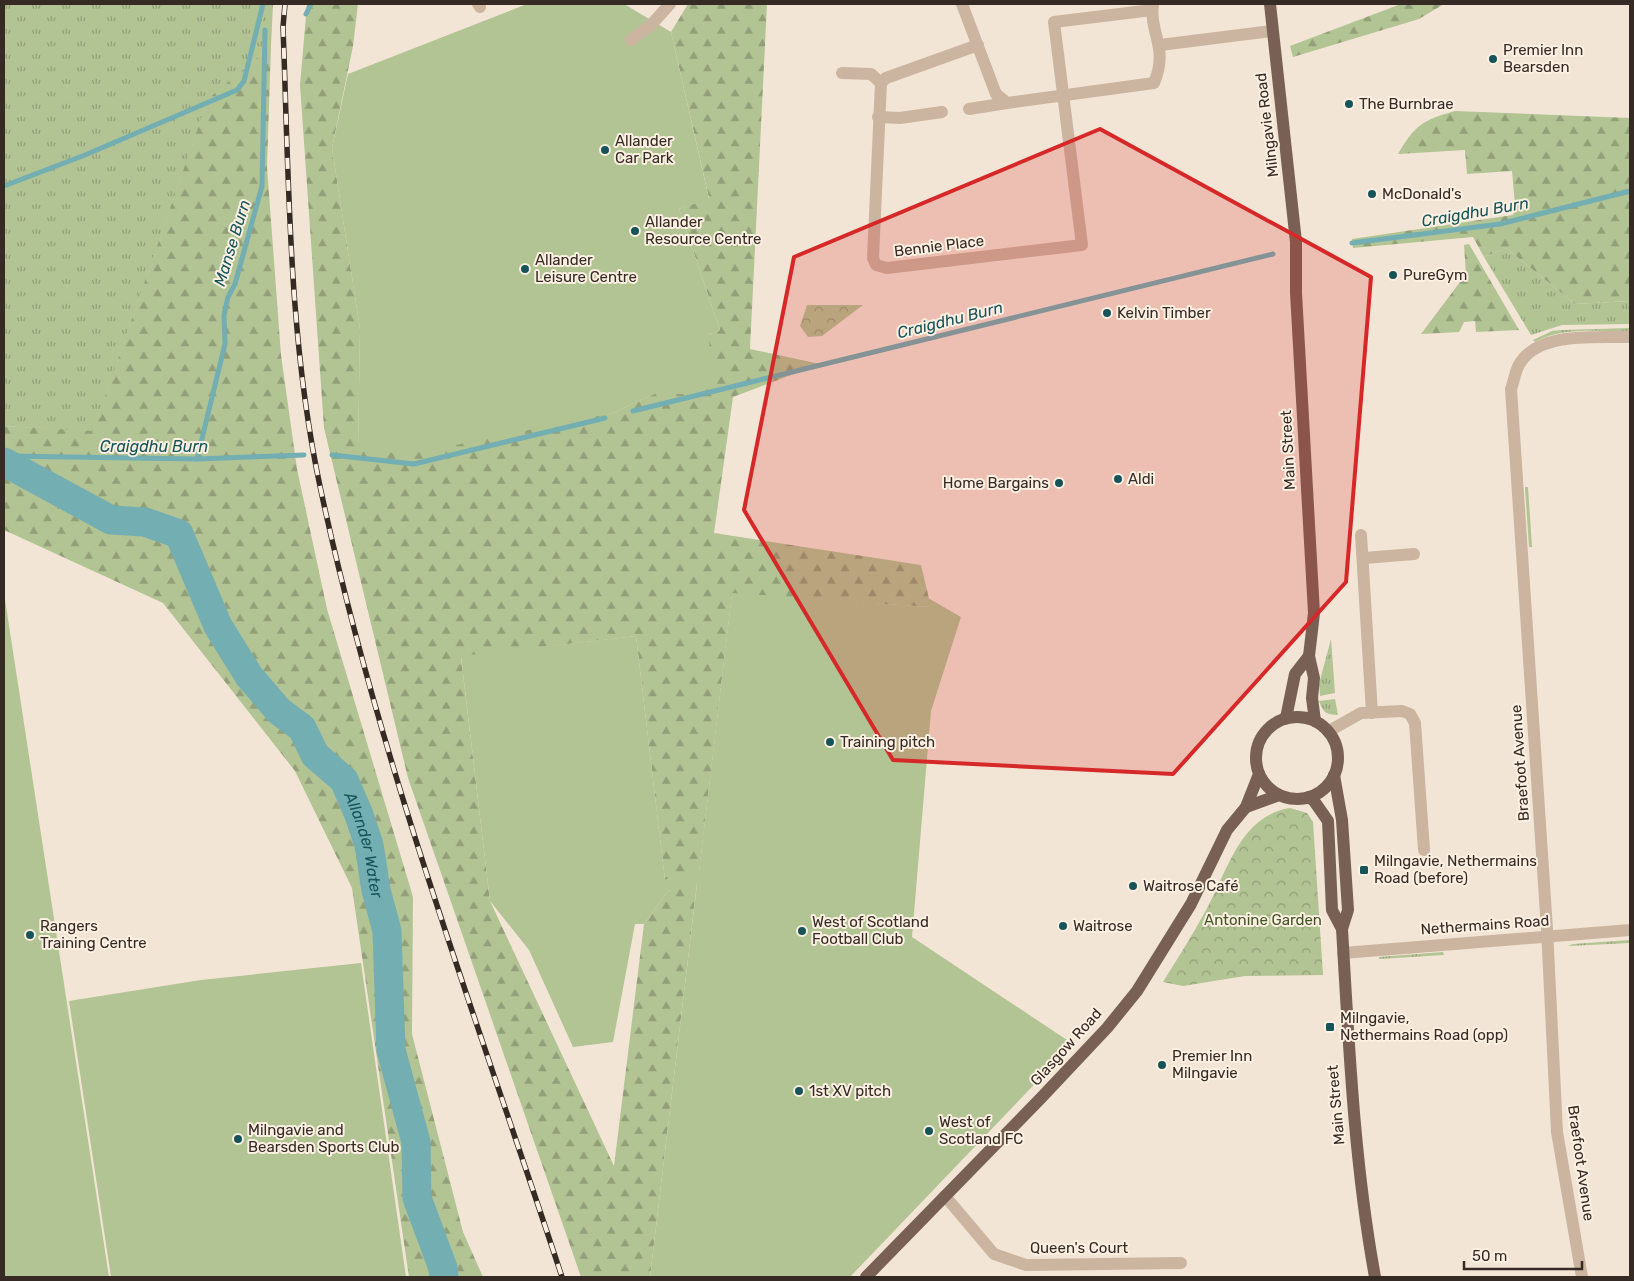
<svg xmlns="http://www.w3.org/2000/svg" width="1634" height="1281" font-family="Rubik,sans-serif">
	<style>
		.grass { fill: url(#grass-tufts) }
		.forest { fill: url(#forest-firs) }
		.park { fill: url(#park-crowns) }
		.pitch { fill: #b2c394 }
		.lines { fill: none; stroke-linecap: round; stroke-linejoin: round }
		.stream { stroke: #72aeb2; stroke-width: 5 }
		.river { stroke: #72aeb2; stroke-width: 29 }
		.minor { stroke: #ccb5a0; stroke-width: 12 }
		.major { stroke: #786154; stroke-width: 12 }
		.rail-casing { stroke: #352a24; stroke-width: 5.5 }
		.rail { stroke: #fbf0e1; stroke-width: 4; stroke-dasharray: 11; stroke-linecap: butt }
		.marked { fill: #d62828; fill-opacity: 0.2; stroke: #d62828; stroke-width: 4; stroke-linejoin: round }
		.poi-dot { fill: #16545a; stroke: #fbf0e1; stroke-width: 2 }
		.labels { text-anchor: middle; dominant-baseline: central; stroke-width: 4; stroke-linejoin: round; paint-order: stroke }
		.poi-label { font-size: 15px; fill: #352a24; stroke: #fbf0e1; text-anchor: start }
		.street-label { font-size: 15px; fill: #352a24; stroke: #fbf0e1 }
		.park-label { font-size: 15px; fill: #435526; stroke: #fbf0e1 }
		.water-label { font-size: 16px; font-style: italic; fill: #16545a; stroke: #fbf0e1 }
	</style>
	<defs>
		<pattern id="grass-tufts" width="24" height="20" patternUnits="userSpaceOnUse" patternTransform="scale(1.25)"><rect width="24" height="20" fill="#b2c394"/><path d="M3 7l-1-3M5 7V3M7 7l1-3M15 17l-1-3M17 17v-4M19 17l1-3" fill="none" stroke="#929f79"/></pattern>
		<pattern id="forest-firs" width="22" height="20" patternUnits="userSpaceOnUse" patternTransform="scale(1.25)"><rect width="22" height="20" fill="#b2c394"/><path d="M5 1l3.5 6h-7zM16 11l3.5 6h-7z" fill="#929f79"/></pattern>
		<pattern id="park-crowns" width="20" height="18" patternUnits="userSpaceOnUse" patternTransform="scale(1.25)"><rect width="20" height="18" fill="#b2c394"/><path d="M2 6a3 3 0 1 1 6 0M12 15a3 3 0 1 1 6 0" fill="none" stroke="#929f79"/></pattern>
	</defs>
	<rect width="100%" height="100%" fill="#f3e5d5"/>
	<g class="grass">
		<path d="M4 4H273L271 46 208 100 93 432 4 426Z"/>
		<path d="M1506 248 1575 304 1630 301V324L1562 325 1531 335 1484 257Z"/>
		<path d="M1630 328V331C1600 332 1562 326 1535 342L1533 340 1552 331 1562 330Z"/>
		<path d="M1525 487H1528L1532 547H1529Z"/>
		<path d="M1331 639 1335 693 1320 696 1319 684Z"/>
		<path d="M1335 699 1338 715C1326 715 1323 712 1319 701Z"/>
		<path d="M1630 940V943L1568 946 1573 944Z"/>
		<path d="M1443 952 1444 955 1379 959V957Z"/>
	</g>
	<g class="forest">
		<path d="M307 4H358L353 46 332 148 360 329 358 447 613 413 654 394H684L708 335 720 330 679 209 709 198 671 32 688 4H767L750 349 820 364 733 397 714 533 921 565 931 607 732 594 699 872 665 880 636 636 461 657 490 901 614 1166 644 924 668 891 697 883 650 1277H581L408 778 324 428 300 85Z"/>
		<path d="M1401 4H1444L1419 19 1293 57 1290 46Z"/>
		<path d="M271 46 267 167 281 355 297 469 327 609 413 897 412 1034 463 1232 483 1277H409L352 888 295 771 163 603 4 530V426L93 431 208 99Z"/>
		<path d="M1455 111 1630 118V301L1575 304 1506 248 1484 257 1473 237 1353 248 1352 239 1513 215 1515 205 1512 171 1467 174 1465 150 1398 154C1415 125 1423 120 1455 111Z"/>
		<path d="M1469 244 1519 330 1476 332 1475 321 1464 322 1459 332 1421 334 1466 274 1464 245Z"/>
	</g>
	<g class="park">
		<path d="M807 305H863L822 336 808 337 800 326Z"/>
		<path d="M1290 808 1307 813 1313 822 1323 975 1245 976 1183 986 1163 982C1177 959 1192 936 1205 912 1227 873 1239 816 1290 808Z"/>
	</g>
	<g class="pitch">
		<path d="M527 4H624L671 32 709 199 679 209 720 330 708 335 715 380 684 394H654L613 413 406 455 358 447 360 329 332 148 348 74Z"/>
		<path d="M4 593 109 1277H4Z"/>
		<path d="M732 593 930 607 928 598 961 617 931 711 912 937 1073 1044 850 1277H650L697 884 668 891 644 924H635L613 1042 573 1047 529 950 490 901 461 656 636 636 665 880 699 871Z"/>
		<path d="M361 963 406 1277H111L69 1001 201 980Z"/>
	</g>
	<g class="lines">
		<g class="stream">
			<path d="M306 14 311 4"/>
			<path d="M4 186 85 155 237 90 244 81 263 4"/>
			<path d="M1352 243 1500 224 1630 191"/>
			<path d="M633 411 1273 254"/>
			<path d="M332 455 414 464 605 418"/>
			<path d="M4 456 197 459 304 455"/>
			<path d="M197 459 225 344 224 315 228 297 235 284 262 186 265 30"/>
		</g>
		<path class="river" id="s1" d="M4 462 111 520 145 522 179 534 218 626 249 676 279 711 302 728 315 755 344 780 359 815 369 845 376 890 387 931 391 1050 416 1142 417 1198 443 1268 444 1277"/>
		<g class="minor">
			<path d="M478 4 480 7"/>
			<path d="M962 4 996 94 1007 103 1154 83C1169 47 1149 34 1153 4"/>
			<path d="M631 40 651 25 670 4"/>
			<path d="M978 45 886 78 881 83 873 258 876 265 887 268 1082 245 1054 22 1152 10"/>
			<path d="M1160 45 1272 31"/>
			<path d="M842 73 871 74 881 83"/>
			<path d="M969 109 1007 103"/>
			<path d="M878 117 900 118 942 112"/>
			<path d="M1361 535 1372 713"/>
			<path d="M1364 558 1414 554"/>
			<path d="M1329 731 1361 713 1402 711 1410 714 1415 723 1424 850"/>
			<path d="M1343 953 1630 930"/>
			<path d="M945 1196 994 1254 1026 1265 1181 1263"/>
			<path d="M1582 1277 1557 1132 1547 929 1511 389C1514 382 1515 370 1520 363 1540 331 1598 338 1630 337"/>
		</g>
		<g class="major">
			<path d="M1270 4 1296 242V293L1314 613 1309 656 1314 678 1312 698 1315 721"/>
			<circle cx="1297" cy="758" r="41"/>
			<path d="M1286 718 1295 674 1309 656"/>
			<path d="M1334 775 1342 820 1348 910 1342 929"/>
			<path d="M1309 797 1314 801 1328 821 1332 910 1342 929C1349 1046 1354 1162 1375 1277"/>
			<path d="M1246 807 1279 795"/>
			<path d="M866 1277 1041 1098 1107 1028 1137 991 1191 904 1227 830 1246 807 1259 774"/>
		</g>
		<defs>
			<path id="rail" d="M285 4 283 27C289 181 288 339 321 491 379 761 476 1016 562 1277"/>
		</defs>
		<use href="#rail" class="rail-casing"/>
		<use href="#rail" class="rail"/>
	</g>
	<path class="marked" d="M1100 129 1371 277 1346 582 1173 774 893 760 744 510 794 257Z"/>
	<g class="poi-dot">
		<circle cx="1493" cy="59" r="5"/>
		<circle cx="1349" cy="104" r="5"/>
		<circle cx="605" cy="150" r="5"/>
		<circle cx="1372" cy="194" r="5"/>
		<circle cx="635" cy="231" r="5"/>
		<circle cx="525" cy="269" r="5"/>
		<circle cx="1393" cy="275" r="5"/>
		<circle cx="1107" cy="313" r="5"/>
		<circle cx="1118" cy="479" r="5"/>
		<circle cx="1059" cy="483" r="5"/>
		<circle cx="830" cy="742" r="5"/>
		<rect x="1359" y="865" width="10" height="10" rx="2.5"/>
		<circle cx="1133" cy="886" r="5"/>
		<circle cx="1063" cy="926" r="5"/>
		<circle cx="802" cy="931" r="5"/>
		<circle cx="30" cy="935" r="5"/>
		<rect x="1325" y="1022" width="10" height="10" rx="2.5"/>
		<circle cx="1162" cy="1065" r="5"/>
		<circle cx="799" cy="1091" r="5"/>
		<circle cx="929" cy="1131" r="5"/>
		<circle cx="238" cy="1139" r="5"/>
	</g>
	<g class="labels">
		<g class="poi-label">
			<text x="1503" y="50">Premier Inn<tspan x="1503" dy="17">Bearsden</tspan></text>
			<text x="1359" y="104">The Burnbrae</text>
			<text x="615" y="141">Allander<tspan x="615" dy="17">Car Park</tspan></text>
			<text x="1382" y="194">McDonald's</text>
			<text x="645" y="222">Allander<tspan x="645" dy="17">Resource Centre</tspan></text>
			<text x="535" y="260">Allander<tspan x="535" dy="17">Leisure Centre</tspan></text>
			<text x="1403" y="275">PureGym</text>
			<text x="1117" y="313">Kelvin Timber</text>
			<text x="1128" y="479">Aldi</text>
			<text x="1049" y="483" text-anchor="end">Home Bargains</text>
			<text x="840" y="742">Training pitch</text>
			<text x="1374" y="861">Milngavie, Nethermains<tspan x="1374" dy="17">Road (before)</tspan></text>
			<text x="1143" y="886">Waitrose Café</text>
			<text x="812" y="922">West of Scotland<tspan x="812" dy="17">Football Club</tspan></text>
			<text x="40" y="926">Rangers<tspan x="40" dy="17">Training Centre</tspan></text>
			<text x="1073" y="926">Waitrose</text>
			<text x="1340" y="1018">Milngavie,<tspan x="1340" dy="17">Nethermains Road (opp)</tspan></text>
			<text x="1172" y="1056">Premier Inn<tspan x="1172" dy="17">Milngavie</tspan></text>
			<text x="809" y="1091">1st XV pitch</text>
			<text x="939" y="1122">West of<tspan x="939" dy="17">Scotland FC</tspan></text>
			<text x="248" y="1130">Milngavie and<tspan x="248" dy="17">Bearsden Sports Club</tspan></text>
		</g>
		<g class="street-label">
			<text transform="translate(1267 125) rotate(-97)">Milngavie Road</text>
			<text transform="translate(939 246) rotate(-7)">Bennie Place</text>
			<text transform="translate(1288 450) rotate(-93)">Main Street</text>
			<text transform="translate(1520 763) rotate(-94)">Braefoot Avenue</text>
			<text transform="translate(1485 925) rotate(-4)">Nethermains Road</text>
			<text transform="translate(1066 1047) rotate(-48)">Glasgow Road</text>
			<text transform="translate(1336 1105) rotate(-95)">Main Street</text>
			<text transform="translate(1581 1163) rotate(82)">Braefoot Avenue</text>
			<text x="1079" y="1248">Queen's Court</text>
		</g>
		<g class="park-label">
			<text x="1263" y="920">Antonine Garden</text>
		</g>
		<g class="water-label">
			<text transform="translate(1475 212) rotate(-10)">Craigdhu Burn</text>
			<text transform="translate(232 243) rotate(-73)">Manse Burn</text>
			<text transform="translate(950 320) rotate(-14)">Craigdhu Burn</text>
			<text x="154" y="446">Craigdhu Burn</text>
			<text stroke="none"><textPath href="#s1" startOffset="562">Allander Water</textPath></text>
		</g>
	</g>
	<rect width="1634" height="1281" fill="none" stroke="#352a24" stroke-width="10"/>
	<path d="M1464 1261v8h118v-8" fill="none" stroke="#352a24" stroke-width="2.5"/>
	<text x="1472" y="1261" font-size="15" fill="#352a24" stroke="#fbf0e1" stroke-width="4" paint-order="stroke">50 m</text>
</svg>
